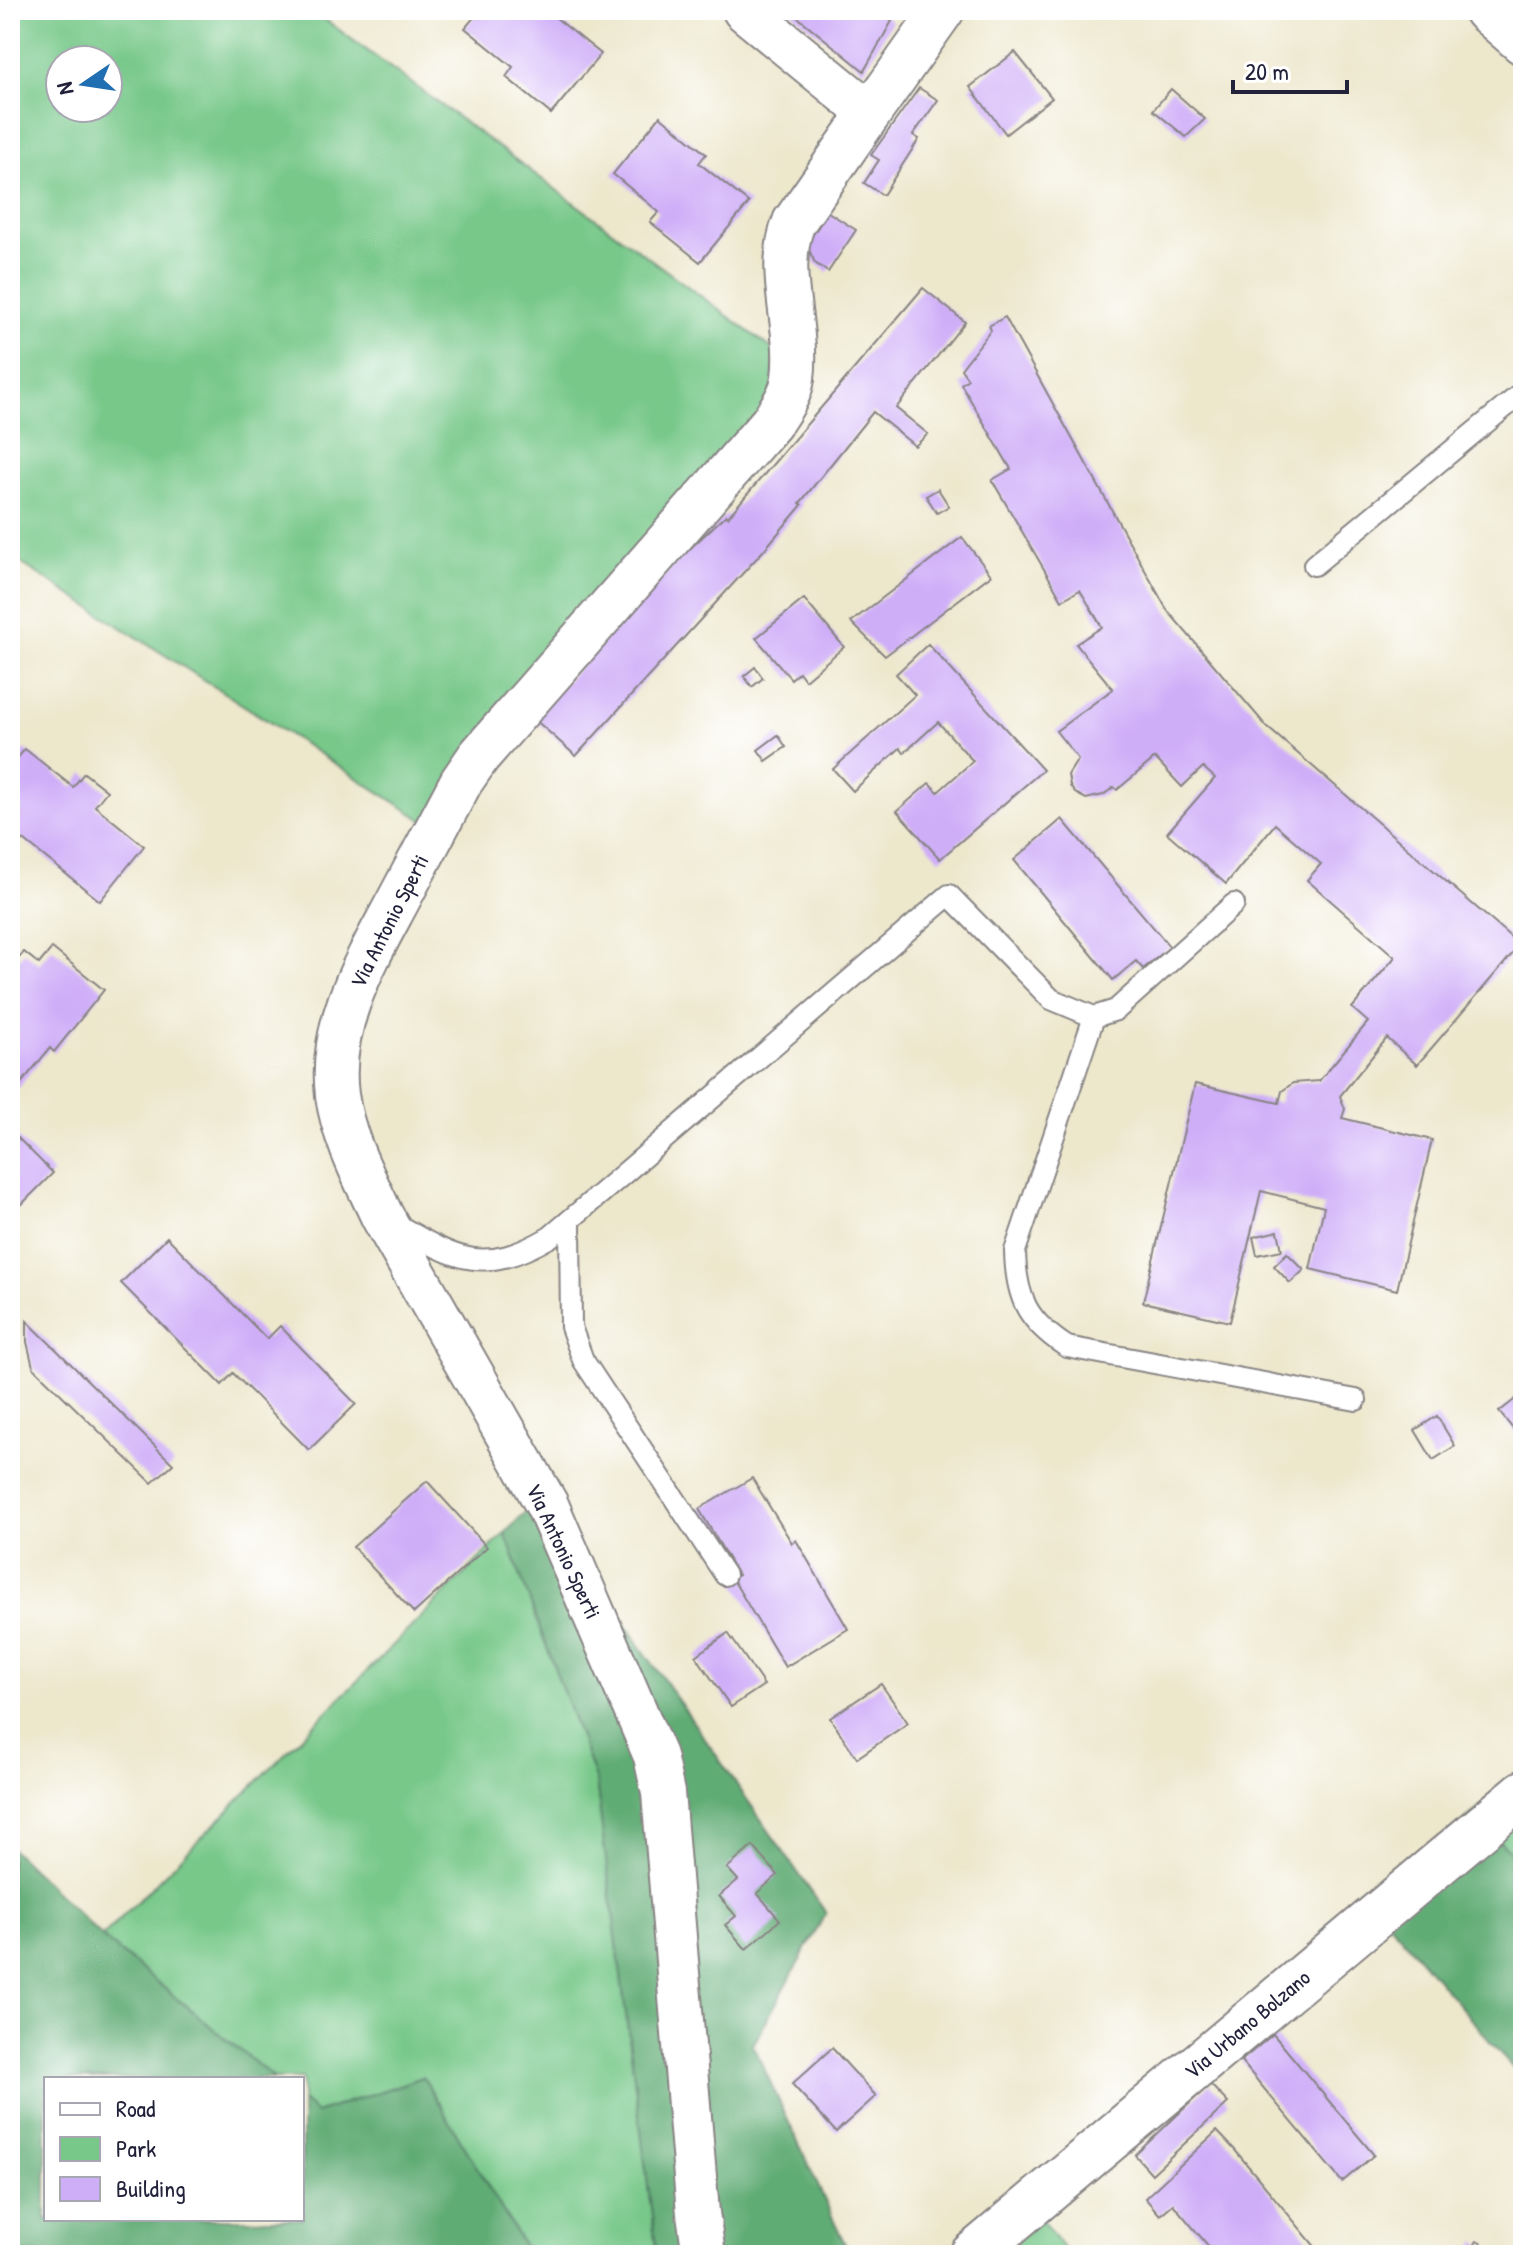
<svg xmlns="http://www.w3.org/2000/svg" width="1533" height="2265" font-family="'Patrick Hand',sans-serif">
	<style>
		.green { fill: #77c889; stroke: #4c7562; stroke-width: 2; fill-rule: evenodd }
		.forest { fill: #61ac75; stroke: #426758; stroke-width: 2 }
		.building { fill: #cfaef8 }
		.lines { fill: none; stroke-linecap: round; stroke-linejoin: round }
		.service-casing { stroke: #888484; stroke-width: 24 }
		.minor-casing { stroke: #888484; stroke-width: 46 }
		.tertiary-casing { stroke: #888484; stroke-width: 48 }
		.service { stroke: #fff; stroke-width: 20 }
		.minor { stroke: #fff; stroke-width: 42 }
		.tertiary { stroke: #fff; stroke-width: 44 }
		.labels { text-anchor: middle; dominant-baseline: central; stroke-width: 8; stroke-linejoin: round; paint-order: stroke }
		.street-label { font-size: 22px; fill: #22223b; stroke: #fff }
	</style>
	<rect width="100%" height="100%" fill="#fff"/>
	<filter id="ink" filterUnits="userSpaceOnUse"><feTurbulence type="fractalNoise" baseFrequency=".0125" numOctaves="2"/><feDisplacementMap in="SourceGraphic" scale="16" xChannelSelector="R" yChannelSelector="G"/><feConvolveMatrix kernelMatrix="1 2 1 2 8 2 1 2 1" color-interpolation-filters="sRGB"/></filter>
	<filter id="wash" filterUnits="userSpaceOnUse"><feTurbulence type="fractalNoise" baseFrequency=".006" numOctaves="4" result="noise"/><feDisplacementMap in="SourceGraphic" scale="32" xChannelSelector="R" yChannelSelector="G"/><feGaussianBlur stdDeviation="1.8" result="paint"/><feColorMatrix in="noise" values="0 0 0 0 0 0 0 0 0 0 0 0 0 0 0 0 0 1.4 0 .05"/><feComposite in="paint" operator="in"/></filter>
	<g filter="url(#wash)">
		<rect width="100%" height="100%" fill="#ede7cc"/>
		<g class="green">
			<path d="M10 10H312L774 350 773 397 429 824 10 556ZM60 60H108V108H60Z"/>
			<path d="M505 1533 596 1781 657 2255H529L423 2077 316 2113 302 2101V2079H275L102 1937Z"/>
			<path d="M1523 1772V1864L1472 1814Z"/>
			<path d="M1019 2189 1068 2255H947Z"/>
		</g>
		<g class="forest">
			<path d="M538 1499 826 1913 753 2045 850 2255H657L596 1781 505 1533Z"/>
			<path d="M1472 1814 1523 1864V2080L1369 1899Z"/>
			<path d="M10 1847 102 1937 275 2079H46V2219H302V2101L316 2113 423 2077 529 2255H10Z"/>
		</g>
		<g id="blocks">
			<g class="building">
				<path d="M480 10H560L555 17 601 54 551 114 506 77 513 67 465 28Z"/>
				<path d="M789 10H879L892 21 864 71Z"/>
				<path d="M1015 52 1052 98 1006 134 970 87Z"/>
				<path d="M919 88 938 100 913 135 919 139 883 195 864 183 879 160 871 155Z"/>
				<path d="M1171 89 1205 119 1186 137 1153 110Z"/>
				<path d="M660 116 706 154 699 163 749 203 700 262 650 222 659 212 613 174Z"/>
				<path d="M828 212 856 230 828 272 815 263 809 250 810 239Z"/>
				<path d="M923 288 965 322 896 408 928 434 915 446 873 412 800 503 802 505 764 550 576 756 533 718 681 557 726 515 728 517Z"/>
				<path d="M1005 317 1167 610 1267 727 1520 945 1417 1065 1387 1038 1340 1096 1345 1109 1342 1118 1432 1140 1397 1290 1310 1269 1324 1207 1261 1191 1230 1322 1143 1302 1195 1084 1279 1103 1282 1091 1293 1083 1319 1081 1368 1022 1352 1008 1395 957 1307 880 1321 864 1275 824 1226 884 1167 833 1215 778 1203 767 1182 787 1155 758 1117 790 1114 787 1103 795 1086 799 1075 793 1070 786 1068 775 1078 759 1056 731 1113 689 1076 644 1102 627 1080 590 1062 600 992 480 1011 469 961 384 968 379 961 369 991 330 989 326Z"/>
				<path d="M938 489 949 506 937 513 926 496Z"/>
				<path d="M962 537 991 575 885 656 851 622Z"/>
				<path d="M804 599 844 647 805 680 799 672 791 679 756 638Z"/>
				<path d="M928 644 1043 770 940 859 897 811 929 783 938 792 973 761 938 722 904 753 900 748 853 791 833 769 915 695 896 674Z"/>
				<path d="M755 667 763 678 752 687 744 676Z"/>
				<path d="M778 735 786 747 766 761 758 750Z"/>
				<path d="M25 749 73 787 84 773 107 791 95 806 144 846 100 901 10 829V767Z"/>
				<path d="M1062 819 1170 947 1143 969 1136 961 1113 980 1014 860Z"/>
				<path d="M52 948 104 990 54 1052 50 1048 10 1097V968L24 952 39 964Z"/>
				<path d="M13 1133 53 1173 15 1211 10 1206V1136Z"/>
				<path d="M1278 1231 1282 1250 1257 1255 1253 1237Z"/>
				<path d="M167 1237 267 1339 280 1326 356 1404 309 1450 233 1373 222 1385 121 1283Z"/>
				<path d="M1287 1253 1304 1270 1290 1283 1274 1266Z"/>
				<path d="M27 1321 173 1464 152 1483 33 1367 27 1342Z"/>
				<path d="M1523 1393V1441L1499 1412Z"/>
				<path d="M1437 1416 1455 1446 1433 1460 1415 1430Z"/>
				<path d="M752 1478 792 1543 796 1540 848 1629 785 1667 732 1578 738 1575 699 1509Z"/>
				<path d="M427 1481 487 1547 414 1613 353 1547Z"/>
				<path d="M728 1633 764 1685 731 1707 696 1656Z"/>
				<path d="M881 1684 908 1723 857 1758 830 1718Z"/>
				<path d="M753 1846 778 1875 757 1893 780 1920 746 1949 725 1925 736 1916 719 1896 738 1880 727 1868Z"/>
				<path d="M1273 2034 1374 2155 1342 2182 1241 2061Z"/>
				<path d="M832 2048 876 2096 836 2132 792 2084Z"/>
				<path d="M1210 2084 1228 2103 1152 2174 1135 2155Z"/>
				<path d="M1217 2131 1234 2149 1322 2255H1216L1173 2204 1160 2215 1145 2198Z"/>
				<path d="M1477 2241 1501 2255H1468Z"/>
			</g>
		</g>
	</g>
	<g filter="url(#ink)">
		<use href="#blocks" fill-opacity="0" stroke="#888484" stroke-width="2"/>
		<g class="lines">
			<defs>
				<g id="service">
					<path d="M1314 565 1523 392"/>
					<path d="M1094 1017 1015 1251C1016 1298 1027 1321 1067 1347L1356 1400"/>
					<path d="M570 1223 571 1327 583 1360 725 1575"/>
					<path d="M396 1224C457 1260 483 1276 550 1237L949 895 1051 999 1094 1017 1116 1010 1234 904"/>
				</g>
				<g id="minor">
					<path d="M870 113 943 10"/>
					<path d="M704 2255 698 2213 663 1793 655 1756 547 1505 382 1216C364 1177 343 1138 337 1095 328 1024 366 961 398 901 419 861 440 821 461 782L479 756 771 423C780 409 791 395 793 378 800 326 774 272 794 222L870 113 744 10"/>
				</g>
				<g id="tertiary">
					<path d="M1486 10 1523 42"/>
					<path d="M972 2255 1523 1793"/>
				</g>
			</defs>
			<use href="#service" class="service-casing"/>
			<use href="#minor" class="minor-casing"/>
			<use href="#tertiary" class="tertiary-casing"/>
			<use href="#service" class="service"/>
			<use href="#minor" class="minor"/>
			<use href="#tertiary" class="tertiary"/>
		</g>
	</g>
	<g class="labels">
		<g class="street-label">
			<text transform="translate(389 921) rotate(-63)">Via Antonio Sperti</text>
			<text transform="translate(564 1551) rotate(65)">Via Antonio Sperti</text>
			<text transform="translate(1247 2024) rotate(-40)">Via Urbano Bolzano</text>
		</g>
	</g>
	<rect width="1533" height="2265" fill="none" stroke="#fff" stroke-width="40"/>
	<rect x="44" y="2077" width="260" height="144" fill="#ffffff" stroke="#a7a7b1" stroke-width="2"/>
	<rect x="60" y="2103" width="40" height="12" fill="#ffffff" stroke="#a7a7b1" stroke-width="2"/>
	<text x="116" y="2117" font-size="24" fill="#22223b">Road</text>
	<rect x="60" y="2137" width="40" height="24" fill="#77c889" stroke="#a7a7b1" stroke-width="2"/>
	<text x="116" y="2157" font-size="24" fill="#22223b">Park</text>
	<rect x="60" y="2177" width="40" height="24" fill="#cfaef8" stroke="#a7a7b1" stroke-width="2"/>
	<text x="116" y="2197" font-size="24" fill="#22223b">Building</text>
	<g transform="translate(84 84) rotate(257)"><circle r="38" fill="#ffffff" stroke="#a7a7b1" stroke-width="2"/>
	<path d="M0-6L14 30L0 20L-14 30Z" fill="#1f6fb2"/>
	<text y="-12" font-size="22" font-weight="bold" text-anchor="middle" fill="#22223b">N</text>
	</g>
	<path d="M1233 80v12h114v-12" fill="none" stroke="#22223b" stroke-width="4"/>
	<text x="1245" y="80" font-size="24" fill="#22223b" stroke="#ffffff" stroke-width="6" paint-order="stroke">20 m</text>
</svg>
